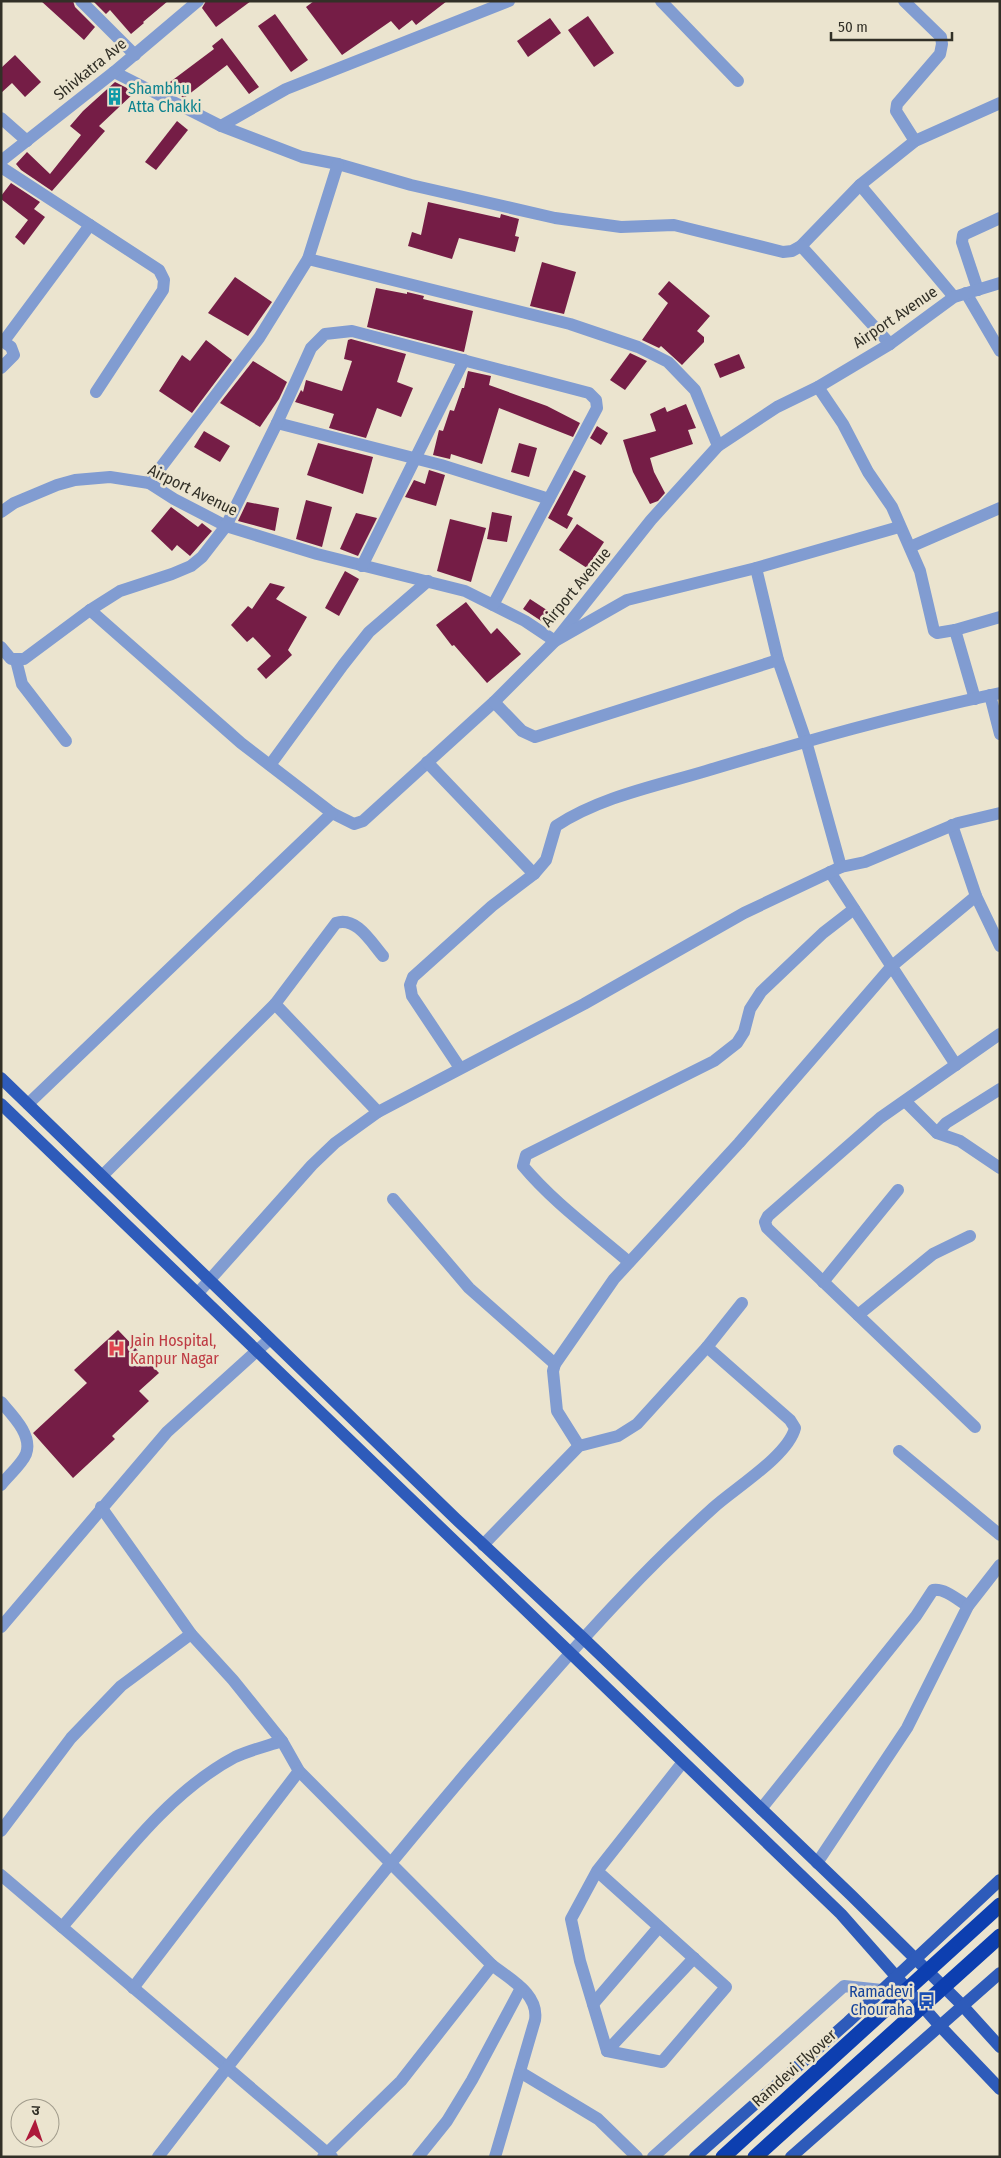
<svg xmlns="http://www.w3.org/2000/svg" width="1001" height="2158" font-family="'Fira Sans Condensed','Noto Sans Devanagari',sans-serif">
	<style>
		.building { fill: #751d46 }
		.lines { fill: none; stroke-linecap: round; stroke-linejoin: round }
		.minor { stroke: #819cd1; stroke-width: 12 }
		.major { stroke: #2e5bba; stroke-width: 12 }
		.highway-bridge { stroke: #0d3fb0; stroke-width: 15 }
		.labels { text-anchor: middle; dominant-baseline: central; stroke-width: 5; stroke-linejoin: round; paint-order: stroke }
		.street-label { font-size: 16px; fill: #323027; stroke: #ebe4cf }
		.culture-label { font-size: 16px; fill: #0d838f; stroke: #ebe4cf; text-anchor: start }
		.health-label { font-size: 16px; fill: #be3a42; stroke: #ebe4cf; text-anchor: start }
		.transit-label { font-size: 16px; fill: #164399; stroke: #ebe4cf; text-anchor: end }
	</style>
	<rect width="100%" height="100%" fill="#ebe4cf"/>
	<g class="building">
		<path d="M41 1H73L75 7 95 27 84 40Z"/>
		<path d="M93 1H168L143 22 144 23 131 34 110 10 106 14Z"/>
		<path d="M206 1H251L216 27 202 8Z"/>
		<path d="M314 1H447L416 25 412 20 399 30 391 21 342 55 306 7Z"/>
		<path d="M275 14 308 60 291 72 258 26Z"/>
		<path d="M588 16 614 53 594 67 568 30Z"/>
		<path d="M550 18 561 33 528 57 517 41Z"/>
		<path d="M222 38 259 87 249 94 227 65 184 98 182 97 170 82 214 49 212 46Z"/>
		<path d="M15 55 41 82 25 97 12 83 1 93V68Z"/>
		<path d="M115 82 135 92 99 126 105 131 52 191 21 170 16 164 27 152 50 174 81 135 70 126 83 111Z"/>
		<path d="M177 121 188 130 156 170 145 162Z"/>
		<path d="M11 183 40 202 34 209 45 217 24 245 15 237 28 220 1 199V196Z"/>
		<path d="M428 202 500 218 501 214 519 219 515 236 519 237 515 252 459 238 452 259 408 246 412 232 421 235Z"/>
		<path d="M542 262 576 272 564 314 530 306Z"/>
		<path d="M235 277 272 302 248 336 208 313Z"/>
		<path d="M669 281 710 316 697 331 704 337V342L682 365 661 346 659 348 642 340 668 303 658 294Z"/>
		<path d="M376 288 407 294V292L424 296 423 299 473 311 464 352 367 327Z"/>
		<path d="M351 339 406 354 397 382 413 388 401 417 377 408 366 438 329 428 334 414 295 402 301 390 303 392 306 380 342 391 352 361 344 359 348 340Z"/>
		<path d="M206 340 232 360 192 413 159 391 182 355 190 361Z"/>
		<path d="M630 353 647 361 625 390 610 380Z"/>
		<path d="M739 354 745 368 720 378 714 364Z"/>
		<path d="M253 361 287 382 279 399 260 427 220 403Z"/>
		<path d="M468 371 491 376 489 385 547 406 580 423 573 437 499 408 482 464 451 454 450 459 433 455 439 430 443 431 450 410 454 411 462 388H464Z"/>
		<path d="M686 404 696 428 688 430 693 444 650 458 654 472 665 493 658 501 650 504 633 472 623 440 656 431 650 414 665 407 667 412Z"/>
		<path d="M597 426 608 433 601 445 590 438Z"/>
		<path d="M204 431 230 446 220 462 194 447Z"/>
		<path d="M318 443 373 457 363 494 307 475Z"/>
		<path d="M519 443 537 448 529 477 511 472Z"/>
		<path d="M429 470 445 475 436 506 405 497 414 480 425 484Z"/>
		<path d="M574 470 586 476 567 515 573 518 567 529 548 518Z"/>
		<path d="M306 500 332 507 322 547 296 539Z"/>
		<path d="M247 502 279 508 275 531 238 521Z"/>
		<path d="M171 507 198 527 202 523 212 531 190 556 177 545 172 551 151 531Z"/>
		<path d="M492 512 512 516 507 542 487 539Z"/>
		<path d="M356 513 377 518 358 556 340 549Z"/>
		<path d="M450 519 486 528 471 582 437 571Z"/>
		<path d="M577 524 604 542 587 568 559 550Z"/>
		<path d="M345 571 359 579 339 616 325 608Z"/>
		<path d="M270 583 285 587 276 599 307 617 288 650 292 655 266 679 257 669 271 656 253 637 247 642 231 625 248 606 252 609Z"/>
		<path d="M530 599 556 616 549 626 523 609Z"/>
		<path d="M466 602 491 634 497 628 521 654 487 683 454 645 452 646 436 625Z"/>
		<path d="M118 1330 159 1373 139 1391 149 1401 112 1436 115 1439 73 1478 33 1433 87 1383 74 1370Z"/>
	</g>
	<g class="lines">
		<g class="minor">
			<path d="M81 1 135 55"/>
			<path d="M661 1 738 81"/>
			<path d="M904 1 941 37 942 44 940 54 897 104 896 111 915 141"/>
			<path d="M114 72 221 126 302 157 338 164 411 185 555 218 621 227 674 225 783 252 792 251 801 246 860 185 915 141 1000 103"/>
			<path d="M1 118 27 141"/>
			<path d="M221 126 286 89 509 1"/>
			<path d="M1 161 114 72 198 1"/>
			<path d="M1 167 159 270 164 280 163 290 96 392"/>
			<path d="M860 185 954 297"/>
			<path d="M801 246 890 344"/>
			<path d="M308 259 570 324 638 347 668 362 695 390 718 446"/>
			<path d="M978 290 962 242 963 235 1000 218"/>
			<path d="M966 293 1000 351"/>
			<path d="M1 340 11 347 14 355 1 368"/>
			<path d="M4 341 90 225"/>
			<path d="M818 387 843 424 868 472 892 507 920 571 934 631 937 633 955 630 1000 617"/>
			<path d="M277 423 441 465 549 499"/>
			<path d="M149 483 259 338 308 259 338 164"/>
			<path d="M1 512 14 503 57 485 75 480 110 477 149 483 174 499 226 526 317 554 465 591 525 621 555 641 651 520 718 446 777 407 818 387 890 344 954 297 1000 283"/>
			<path d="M910 547 1000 508"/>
			<path d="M362 566 464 360"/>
			<path d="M756 568 778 660 806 741 841 867"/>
			<path d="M90 610 241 743 332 813 354 824 363 821 494 702 555 641 627 600 756 568 899 527"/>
			<path d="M955 630 975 699"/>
			<path d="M1 647 11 659H24L90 610 120 591 172 574 191 566 202 557 226 526 277 423 311 348 325 334 352 331 589 393 596 400 597 408 493 605"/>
			<path d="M16 660 22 684 66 741"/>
			<path d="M990 695 1000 734"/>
			<path d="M494 702 522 731 535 737 778 660"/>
			<path d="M427 762 534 874"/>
			<path d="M270 765 343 665 369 632 428 581"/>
			<path d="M952 825 976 896 1000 946"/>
			<path d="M830 872 956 1065"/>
			<path d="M275 1004 378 1112"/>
			<path d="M460 1068 412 996 410 985 413 977 492 906 534 874 546 860 556 826C600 797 656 786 706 771 803 742 900 714 1000 693"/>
			<path d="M905 1101 937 1133 946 1123 1000 1089"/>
			<path d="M28 1104 332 813"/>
			<path d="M937 1133 960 1141 1000 1168"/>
			<path d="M102 1176 275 1004 336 923C356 916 371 942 383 956"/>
			<path d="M393 1199 469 1288 555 1364"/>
			<path d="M629 1262C593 1231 553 1202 523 1166L526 1155 714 1061 737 1043 744 1032 750 1009 761 992 823 933 854 909"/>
			<path d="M823 1282 898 1190"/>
			<path d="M198 1293 312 1165 335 1143 378 1112 584 1004 744 913 841 867 865 862 958 823 1000 813"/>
			<path d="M858 1315 933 1254 970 1236"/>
			<path d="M1 1402C12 1415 33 1435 26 1454 22 1464 8 1476 1 1485"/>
			<path d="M975 1427 767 1228 765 1222 768 1216 880 1118 1000 1034"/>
			<path d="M579 1446 557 1411 553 1371 555 1364 614 1279 739 1143 892 966 976 896"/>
			<path d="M899 1451 1000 1535"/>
			<path d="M101 1507 191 1634"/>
			<path d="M483 1545 579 1446 618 1436 637 1424 707 1347 742 1303"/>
			<path d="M1 1627 167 1432 270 1339"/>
			<path d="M761 1809 916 1616 933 1590C945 1588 958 1600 968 1606"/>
			<path d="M1 1831 71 1738 121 1686 191 1634 233 1680 282 1741 299 1771 492 1965C511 1980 539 1994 535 2020L495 2157"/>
			<path d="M817 1863 907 1728 968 1606 1000 1565"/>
			<path d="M597 1871 726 1987 662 2062 607 2051 580 1961 571 1919 597 1871 683 1762"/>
			<path d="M1 1875 332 2157"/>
			<path d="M62 1927C114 1868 165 1794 235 1757 250 1750 267 1746 282 1741"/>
			<path d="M133 1988 299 1771"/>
			<path d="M593 2004 659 1927"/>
			<path d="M607 2051 694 1958"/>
			<path d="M520 2072 598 2119 637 2157"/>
			<path d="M158 2157C260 2024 364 1893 473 1765 522 1709 570 1651 622 1597 651 1566 681 1537 713 1508 735 1488 788 1456 795 1428L790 1420 707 1347"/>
			<path d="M323 2157 401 2081 492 1965"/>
			<path d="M418 2157 447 2121 472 2080 521 1988"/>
			<path d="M653 2157 844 1986 882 1990"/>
		</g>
		<g class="major">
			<path d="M1 1078 456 1519 583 1638 852 1896 962 2005 1000 2047"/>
			<path d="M1 1104 841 1914 939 2025 1000 2089"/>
			<path d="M695 2157 848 2022 1000 1880"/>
			<path d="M791 2157 1000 1973"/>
		</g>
		<g class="highway-bridge">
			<path d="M723 2157 1000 1905"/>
			<path d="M755 2157 1000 1936"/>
		</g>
	</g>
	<defs>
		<symbol id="building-bare" viewBox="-9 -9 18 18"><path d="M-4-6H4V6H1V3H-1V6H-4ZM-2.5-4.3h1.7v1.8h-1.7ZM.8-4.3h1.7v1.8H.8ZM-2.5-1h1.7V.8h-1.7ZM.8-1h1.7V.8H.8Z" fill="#0f9aa8" stroke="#ebe4cf" stroke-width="2.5" paint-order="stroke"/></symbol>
		<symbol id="hospital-bare" viewBox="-9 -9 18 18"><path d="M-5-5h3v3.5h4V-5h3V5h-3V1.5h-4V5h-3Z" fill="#e0444e" stroke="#ebe4cf" stroke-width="2.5" paint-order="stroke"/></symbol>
		<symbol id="bus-bare" viewBox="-9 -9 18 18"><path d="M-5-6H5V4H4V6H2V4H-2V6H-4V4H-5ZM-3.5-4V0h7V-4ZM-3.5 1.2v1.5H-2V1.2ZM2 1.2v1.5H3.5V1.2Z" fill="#1a4fb4" stroke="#ebe4cf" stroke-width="2.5" paint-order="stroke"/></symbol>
	</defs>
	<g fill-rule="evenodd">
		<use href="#building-bare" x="102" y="84" width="25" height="25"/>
		<use href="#hospital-bare" x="104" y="1336" width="25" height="25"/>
		<use href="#bus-bare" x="914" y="1988" width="25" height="25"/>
	</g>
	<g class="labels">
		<g class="street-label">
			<text transform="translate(90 69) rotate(-39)">Shivkatra Ave</text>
			<text transform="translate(895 317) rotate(-34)">Airport Avenue</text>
			<text transform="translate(193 490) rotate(26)">Airport Avenue</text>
			<text transform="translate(576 587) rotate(-50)">Airport Avenue</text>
			<text transform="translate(794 2068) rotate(-42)">Ramdevi Flyover</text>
		</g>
		<g class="culture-label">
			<text x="128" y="88">Shambhu<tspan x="128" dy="18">Atta Chakki</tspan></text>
		</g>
		<g class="health-label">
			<text x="130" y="1340">Jain Hospital,<tspan x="130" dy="18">Kanpur Nagar</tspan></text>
		</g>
		<g class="transit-label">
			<text x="913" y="1991">Ramadevi<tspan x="913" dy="18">Chouraha</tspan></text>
		</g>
	</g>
	<rect width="1001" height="2158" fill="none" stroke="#323027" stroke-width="5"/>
	<g transform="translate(35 2123) rotate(3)"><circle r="24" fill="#ebe4cf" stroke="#a19c8c"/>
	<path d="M0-4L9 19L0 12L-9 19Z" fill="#ad193a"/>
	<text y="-8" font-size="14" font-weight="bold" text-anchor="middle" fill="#323027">उ</text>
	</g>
	<path d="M831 32v8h121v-8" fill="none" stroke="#323027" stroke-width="2.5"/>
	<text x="838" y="32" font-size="15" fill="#323027" stroke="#ebe4cf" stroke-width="4" paint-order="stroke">50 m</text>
</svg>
